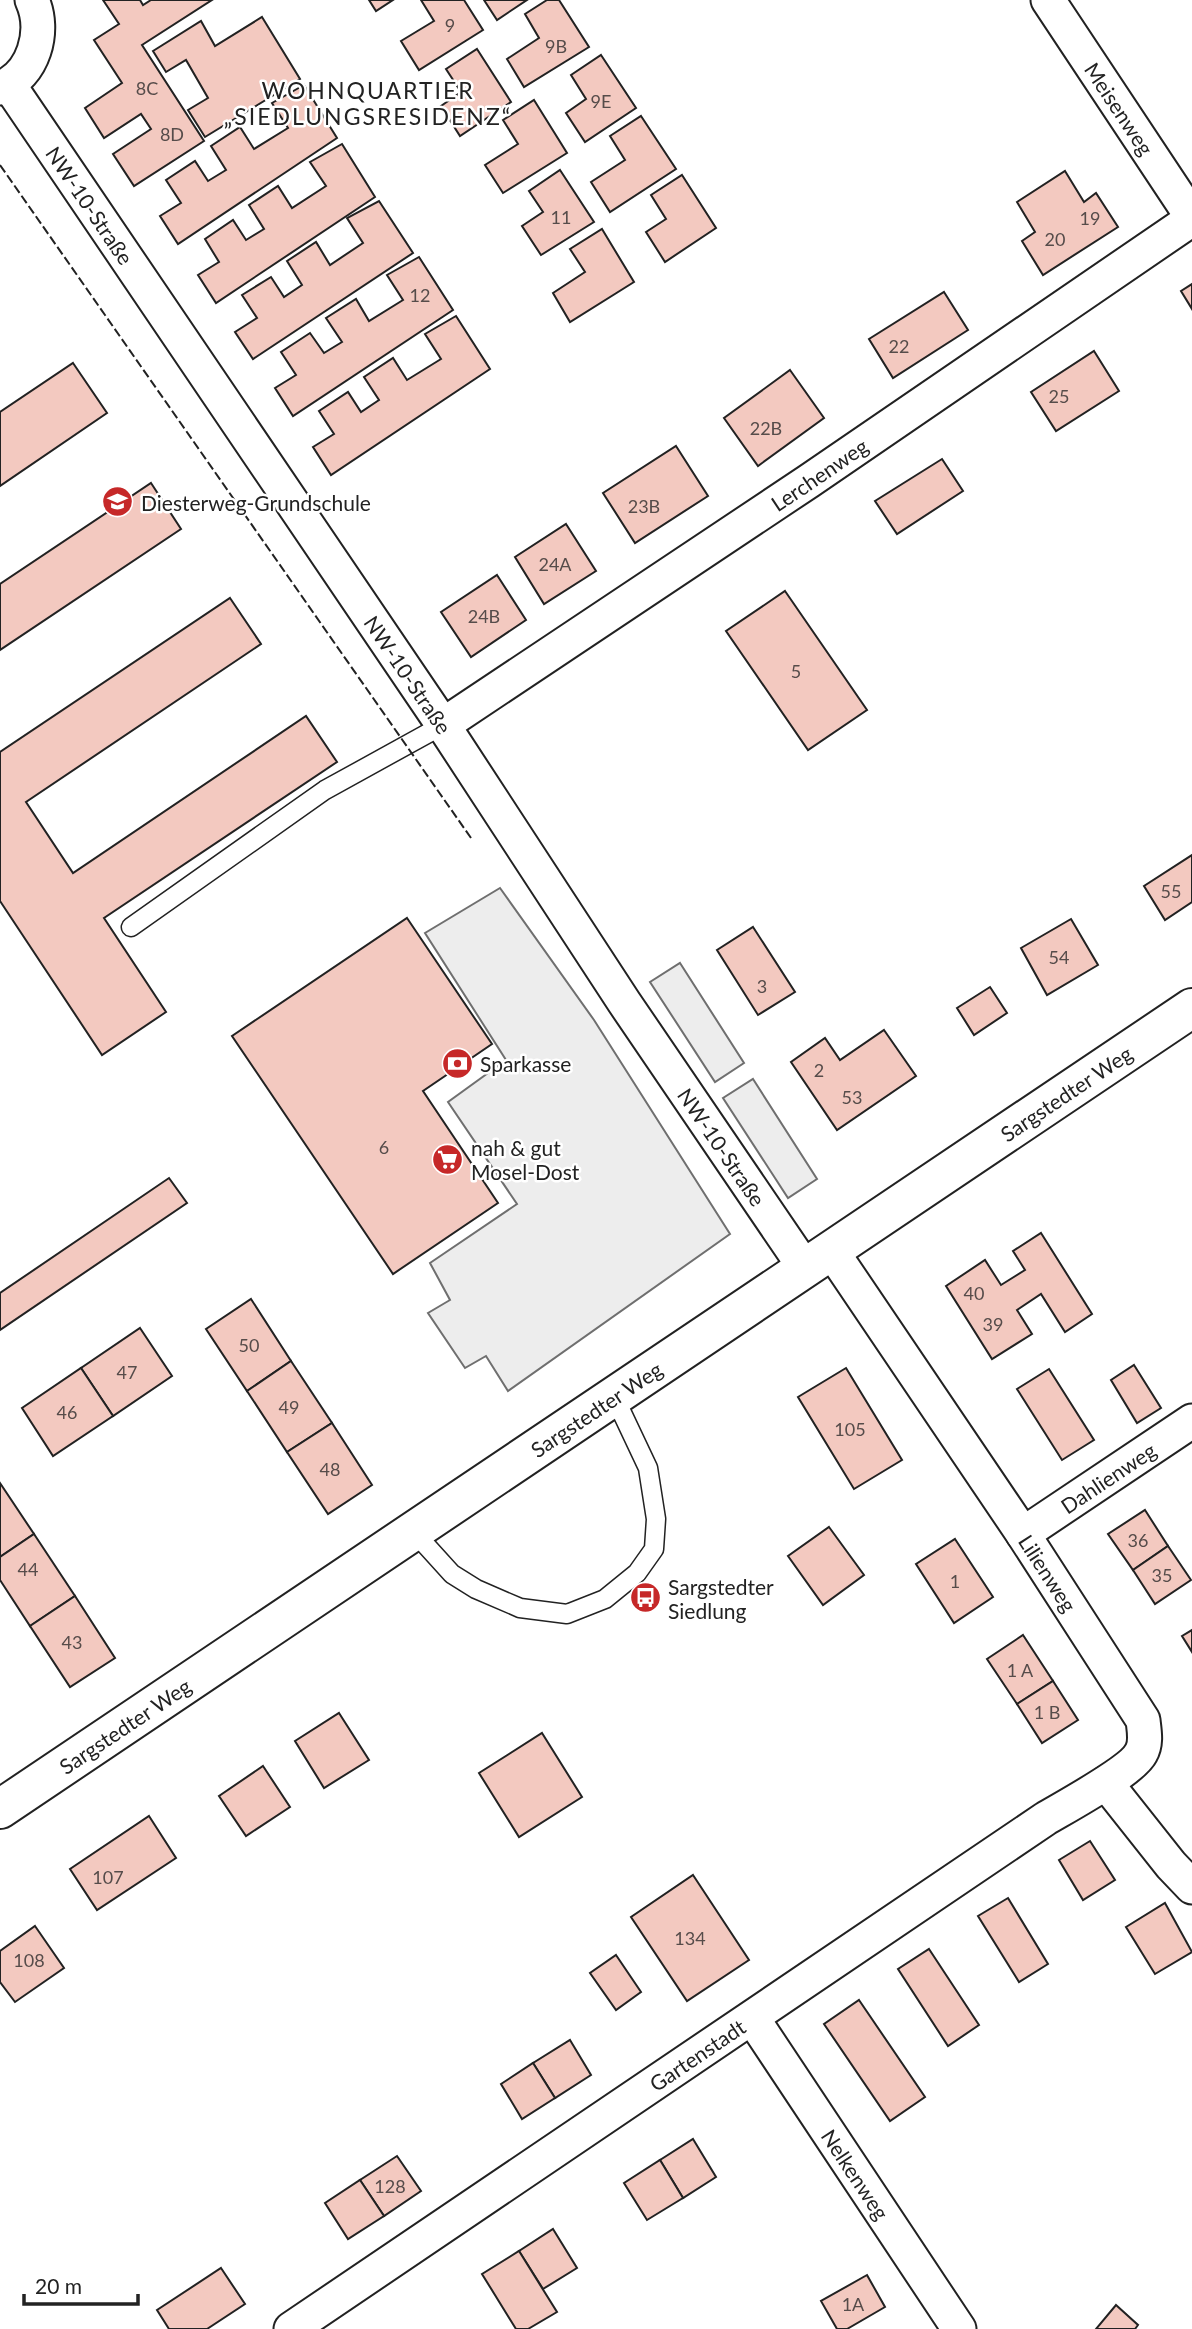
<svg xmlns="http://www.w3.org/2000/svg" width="1192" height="2329" font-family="Lato,sans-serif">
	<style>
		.parking { fill: #ededed; stroke: #6f6f6f; stroke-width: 2 }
		.building { fill: #f3c9c0; stroke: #222; stroke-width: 2 }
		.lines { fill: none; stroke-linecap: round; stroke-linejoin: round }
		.lane-casing { stroke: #222; stroke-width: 21 }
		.street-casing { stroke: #222; stroke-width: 37 }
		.secondary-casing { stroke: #222; stroke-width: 42 }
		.lane { stroke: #fff; stroke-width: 18 }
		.street { stroke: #fff; stroke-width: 33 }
		.secondary { stroke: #fff; stroke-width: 38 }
		.fence { stroke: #222; stroke-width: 2; stroke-dasharray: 9 3.5; stroke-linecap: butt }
		.labels { text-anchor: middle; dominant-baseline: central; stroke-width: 5; stroke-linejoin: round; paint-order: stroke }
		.number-label { font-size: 18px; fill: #564c4a }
		.street-label { font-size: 21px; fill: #222; stroke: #fff }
		.poi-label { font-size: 21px; fill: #222; stroke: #fff; text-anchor: start }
		.neighbourhood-label { font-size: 23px; letter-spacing: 2px; fill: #222; stroke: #fff }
	</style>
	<rect width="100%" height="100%" fill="#fff"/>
	<g class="parking">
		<path d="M500 888 594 1020 730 1234 508 1391 486 1356 465 1368 428 1313 450 1300 430 1263 517 1204 448 1102 506 1060 425 933Z"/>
		<path d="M680 963 744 1063 715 1082 650 982Z"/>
		<path d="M753 1079 817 1179 788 1198 723 1098Z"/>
	</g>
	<g class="building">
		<path d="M103 0H140L143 5 151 0H212L142 45 204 141 134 186 113 154 151 129 141 114 104 138 85 108 122 83 94 40 119 24Z"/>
		<path d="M369 0H393L376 11Z"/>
		<path d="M421 0H464L483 30 419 70 401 41 434 21Z"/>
		<path d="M484 0H527L497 20Z"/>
		<path d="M547 0H559L589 47 524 87 507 59 539 38 525 14Z"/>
		<path d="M262 17 300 79 205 137 188 110 208 98 186 60 166 72 153 51 201 21 215 46Z"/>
		<path d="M477 49 511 102 460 136 441 106 461 92 446 69Z"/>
		<path d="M601 55 636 108 585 142 566 113 586 99 571 75Z"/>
		<path d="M304 85 337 138 178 244 160 216 181 203 166 180 195 161 208 181 226 170 211 146 240 127 254 149 288 128 272 103Z"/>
		<path d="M534 100 567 153 503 193 485 165 518 144 503 120Z"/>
		<path d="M641 116 676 169 610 212 591 182 625 160 610 136Z"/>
		<path d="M342 144 375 197 216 303 198 275 219 262 205 239 233 220 246 240 264 229 249 205 278 186 292 208 326 186 310 162Z"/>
		<path d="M560 170 594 222 541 255 522 226 543 212 529 191Z"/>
		<path d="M1065 171 1084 202 1096 193 1118 227 1043 275 1022 241 1035 232 1017 202Z"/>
		<path d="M682 175 716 228 665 262 646 232 666 219 651 195Z"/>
		<path d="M379 201 413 253 253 359 235 332 257 318 242 295 271 277 284 297 302 285 287 261 316 242 330 265 363 243 347 218Z"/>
		<path d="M602 229 634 282 570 322 553 293 585 272 570 249Z"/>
		<path d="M419 257 453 310 293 416 275 388 296 375 281 352 310 333 324 353 342 342 326 318 356 299 369 321 403 300 387 275Z"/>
		<path d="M1192 284V309L1181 291Z"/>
		<path d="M944 292 968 330 893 378 869 339Z"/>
		<path d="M456 316 490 369 331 475 313 447 334 434 319 411 348 392 361 412 379 400 364 377 393 358 407 380 441 359 425 334Z"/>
		<path d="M1094 351 1119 391 1056 431 1031 392Z"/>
		<path d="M73 363 107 413 0 486V412Z"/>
		<path d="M790 370 824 418 758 466 724 418Z"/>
		<path d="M676 446 708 496 635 543 603 493Z"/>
		<path d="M942 459 963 491 897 534 875 501Z"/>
		<path d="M151 483 181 529 0 650V584Z"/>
		<path d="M566 524 596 571 544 604 515 557Z"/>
		<path d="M497 575 526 620 471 657 441 612Z"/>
		<path d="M785 591 867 710 808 750 726 631Z"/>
		<path d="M230 598 261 644 26 802 73 873 306 716 337 762 104 918 166 1012 102 1055 0 901V752Z"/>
		<path d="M1192 855V902L1165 920 1144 886Z"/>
		<path d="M407 918 492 1044 423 1091 498 1203 393 1274 232 1036Z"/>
		<path d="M1071 919 1098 965 1047 995 1021 948Z"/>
		<path d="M753 927 795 992 758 1015 717 950Z"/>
		<path d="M990 987 1007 1013 974 1035 957 1008Z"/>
		<path d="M884 1030 916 1076 837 1130 791 1062 825 1038 840 1060Z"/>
		<path d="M169 1178 187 1203 0 1330V1293Z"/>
		<path d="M1041 1233 1092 1314 1065 1332 1041 1294 1017 1310 1032 1334 992 1359 946 1286 985 1260 1001 1285 1025 1270 1013 1251Z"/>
		<path d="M251 1299 291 1361 247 1391 206 1329Z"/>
		<path d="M140 1328 172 1376 113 1416 81 1368Z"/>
		<path d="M291 1361 332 1423 287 1452 247 1391Z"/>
		<path d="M1134 1365 1161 1408 1137 1423 1111 1380Z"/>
		<path d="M81 1368 113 1416 53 1456 22 1408Z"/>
		<path d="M846 1368 902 1460 854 1489 798 1397Z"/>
		<path d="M1049 1369 1094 1440 1062 1460 1017 1389Z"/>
		<path d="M332 1423 372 1485 328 1514 287 1452Z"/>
		<path d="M0 1483 34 1534 0 1557Z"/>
		<path d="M1145 1510 1168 1546 1133 1570 1108 1534Z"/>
		<path d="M829 1527 864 1575 823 1605 788 1556Z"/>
		<path d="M34 1534 75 1596 30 1626 0 1580V1557Z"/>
		<path d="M955 1539 993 1597 954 1623 916 1564Z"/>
		<path d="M1168 1546 1191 1580 1155 1604 1133 1570Z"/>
		<path d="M75 1596 115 1658 70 1687 30 1626Z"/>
		<path d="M1192 1630V1652L1182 1636Z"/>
		<path d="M1023 1635 1053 1681 1017 1704 987 1659Z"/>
		<path d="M1053 1681 1078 1720 1042 1743 1017 1704Z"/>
		<path d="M339 1713 369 1760 324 1788 295 1741Z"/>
		<path d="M542 1733 582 1797 519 1837 479 1773Z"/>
		<path d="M263 1766 290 1807 246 1836 219 1796Z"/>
		<path d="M149 1816 176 1858 97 1910 70 1869Z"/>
		<path d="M1090 1841 1115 1880 1083 1900 1059 1860Z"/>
		<path d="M693 1875 749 1960 687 2001 631 1917Z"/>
		<path d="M1008 1898 1048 1964 1019 1982 978 1916Z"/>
		<path d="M1165 1903 1192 1952 1155 1974 1126 1927Z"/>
		<path d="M35 1926 64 1968 15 2002 0 1982V1951Z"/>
		<path d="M929 1949 979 2025 948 2046 898 1969Z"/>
		<path d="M616 1955 641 1992 616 2010 590 1973Z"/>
		<path d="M859 2000 925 2097 890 2121 824 2024Z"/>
		<path d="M570 2040 591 2075 555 2098 533 2063Z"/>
		<path d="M533 2063 555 2098 522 2119 501 2084Z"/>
		<path d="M693 2139 716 2177 683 2198 660 2160Z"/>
		<path d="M397 2156 421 2191 384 2216 360 2180Z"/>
		<path d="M660 2160 683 2198 647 2220 624 2183Z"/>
		<path d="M360 2180 384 2216 348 2239 325 2203Z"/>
		<path d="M553 2229 577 2268 543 2289 519 2251Z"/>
		<path d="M519 2251 557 2312 528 2329H516L482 2274Z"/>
		<path d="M221 2268 245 2304 207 2329H169L157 2310Z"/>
		<path d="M867 2275 885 2307 847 2329H837L821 2301Z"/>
		<path d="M1116 2305 1138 2325 1135 2329H1096Z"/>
	</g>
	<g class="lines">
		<defs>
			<g id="lane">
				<path d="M131 927 325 790 443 725"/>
				<path d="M413 1531 452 1574 476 1589 520 1608 567 1614 605 1599 637 1573 654 1549 656 1519 648 1468 614 1396"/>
			</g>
			<g id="street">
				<path id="s1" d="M1048 0 1192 217"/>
				<path id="s2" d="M9 85 443 725 624 1002 805 1268"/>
				<path d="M0 88C34 75 46 31 32 0"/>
				<path id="s3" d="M443 725 809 481 1192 219"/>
				<path id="s4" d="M1023 1534 1192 1421"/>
				<path d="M1106 1783 1171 1865 1192 1887"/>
				<path id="s5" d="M753 2019 959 2329"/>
				<path id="s6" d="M291 2329 1045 1819C1065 1807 1132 1771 1141 1753 1147 1743 1144 1730 1143 1720L1023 1534 831 1250"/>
			</g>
			<g id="secondary">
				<path id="s7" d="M0 1809 1192 1008"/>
			</g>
		</defs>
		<use href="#lane" class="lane-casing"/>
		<use href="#street" class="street-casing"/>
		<use href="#secondary" class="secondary-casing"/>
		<use href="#lane" class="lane"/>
		<use href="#street" class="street"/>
		<use href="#secondary" class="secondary"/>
		<path class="fence" d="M0 165 471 838"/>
	</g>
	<defs>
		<symbol id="school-disc" viewBox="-11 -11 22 22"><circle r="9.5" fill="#c62828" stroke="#fff"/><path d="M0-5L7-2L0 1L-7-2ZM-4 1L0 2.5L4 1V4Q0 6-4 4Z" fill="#fff"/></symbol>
		<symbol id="bank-disc" viewBox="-11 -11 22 22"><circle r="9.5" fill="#c62828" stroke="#fff"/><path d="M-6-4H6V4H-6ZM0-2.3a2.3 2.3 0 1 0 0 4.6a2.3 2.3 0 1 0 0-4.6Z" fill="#fff"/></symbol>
		<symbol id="supermarket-disc" viewBox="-11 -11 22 22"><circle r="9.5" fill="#c62828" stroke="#fff"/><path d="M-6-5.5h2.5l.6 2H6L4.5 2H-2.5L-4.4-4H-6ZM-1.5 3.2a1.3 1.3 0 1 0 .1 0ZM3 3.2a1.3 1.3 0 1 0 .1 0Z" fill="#fff"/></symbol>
		<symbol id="bus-disc" viewBox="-11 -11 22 22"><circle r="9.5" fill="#c62828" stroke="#fff"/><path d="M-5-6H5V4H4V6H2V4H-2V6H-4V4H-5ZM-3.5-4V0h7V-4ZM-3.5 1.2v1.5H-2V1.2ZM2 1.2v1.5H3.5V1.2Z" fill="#fff"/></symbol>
	</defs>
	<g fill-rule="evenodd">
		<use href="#school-disc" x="100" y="484" width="35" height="35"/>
		<use href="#bank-disc" x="440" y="1046" width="35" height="35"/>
		<use href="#supermarket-disc" x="430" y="1142" width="35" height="35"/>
		<use href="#bus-disc" x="628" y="1580" width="35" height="35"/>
	</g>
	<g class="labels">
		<g class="number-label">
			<text x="450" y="25">9</text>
			<text x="556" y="46">9B</text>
			<text x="147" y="88">8C</text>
			<text x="601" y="101">9E</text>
			<text x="172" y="134">8D</text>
			<text x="561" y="217">11</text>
			<text x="1090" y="218">19</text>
			<text x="1055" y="239">20</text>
			<text x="420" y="295">12</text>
			<text x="899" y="346">22</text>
			<text x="1059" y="396">25</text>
			<text x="766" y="428">22B</text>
			<text x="644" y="506">23B</text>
			<text x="555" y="564">24A</text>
			<text x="484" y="616">24B</text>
			<text x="796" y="671">5</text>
			<text x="1171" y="891">55</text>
			<text x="1059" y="957">54</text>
			<text x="762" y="986">3</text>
			<text x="819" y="1070">2</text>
			<text x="852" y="1097">53</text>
			<text x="384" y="1147">6</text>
			<text x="974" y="1293">40</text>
			<text x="993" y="1324">39</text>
			<text x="249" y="1345">50</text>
			<text x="127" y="1372">47</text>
			<text x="289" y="1407">49</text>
			<text x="67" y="1412">46</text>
			<text x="850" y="1429">105</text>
			<text x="330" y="1469">48</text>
			<text x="1138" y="1540">36</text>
			<text x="28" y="1569">44</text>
			<text x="1162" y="1575">35</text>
			<text x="955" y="1581">1</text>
			<text x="72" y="1642">43</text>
			<text x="1020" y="1670">1 A</text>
			<text x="1047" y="1712">1 B</text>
			<text x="108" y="1877">107</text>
			<text x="690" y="1938">134</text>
			<text x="29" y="1960">108</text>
			<text x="390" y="2186">128</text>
			<text x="853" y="2304">1A</text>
		</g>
		<g class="street-label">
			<text stroke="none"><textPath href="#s1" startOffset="130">Meisenweg</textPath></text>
			<text stroke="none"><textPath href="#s2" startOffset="145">NW-10-Straße</textPath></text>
			<text stroke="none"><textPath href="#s3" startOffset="452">Lerchenweg</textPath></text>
			<text stroke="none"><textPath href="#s2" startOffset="712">NW-10-Straße</textPath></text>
			<text stroke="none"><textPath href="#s7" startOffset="1284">Sargstedter Weg</textPath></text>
			<text stroke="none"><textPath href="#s2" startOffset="1279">NW-10-Straße</textPath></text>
			<text stroke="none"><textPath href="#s7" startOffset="718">Sargstedter Weg</textPath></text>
			<text stroke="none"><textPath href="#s4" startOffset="102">Dahlienweg</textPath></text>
			<text transform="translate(1048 1573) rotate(57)">Lilienweg</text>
			<text stroke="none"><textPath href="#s7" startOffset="150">Sargstedter Weg</textPath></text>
			<text stroke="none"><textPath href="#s6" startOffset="490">Gartenstadt</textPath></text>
			<text stroke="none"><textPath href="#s5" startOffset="186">Nelkenweg</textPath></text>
		</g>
		<g class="poi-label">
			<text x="141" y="502">Diesterweg-Grundschule</text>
			<text x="480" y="1063">Sparkasse</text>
			<text x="471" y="1147">nah &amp; gut<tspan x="471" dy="24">Mosel-Dost</tspan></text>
			<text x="668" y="1586">Sargstedter<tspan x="668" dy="24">Siedlung</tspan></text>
		</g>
		<g class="neighbourhood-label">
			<text x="368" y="90">WOHNQUARTIER<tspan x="368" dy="26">„SIEDLUNGSRESIDENZ“</tspan></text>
		</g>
	</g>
	<path d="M24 2294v10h114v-10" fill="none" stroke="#222222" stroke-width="3.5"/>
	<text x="35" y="2294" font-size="21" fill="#222222" stroke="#ffffff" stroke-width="5" paint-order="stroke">20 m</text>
</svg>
